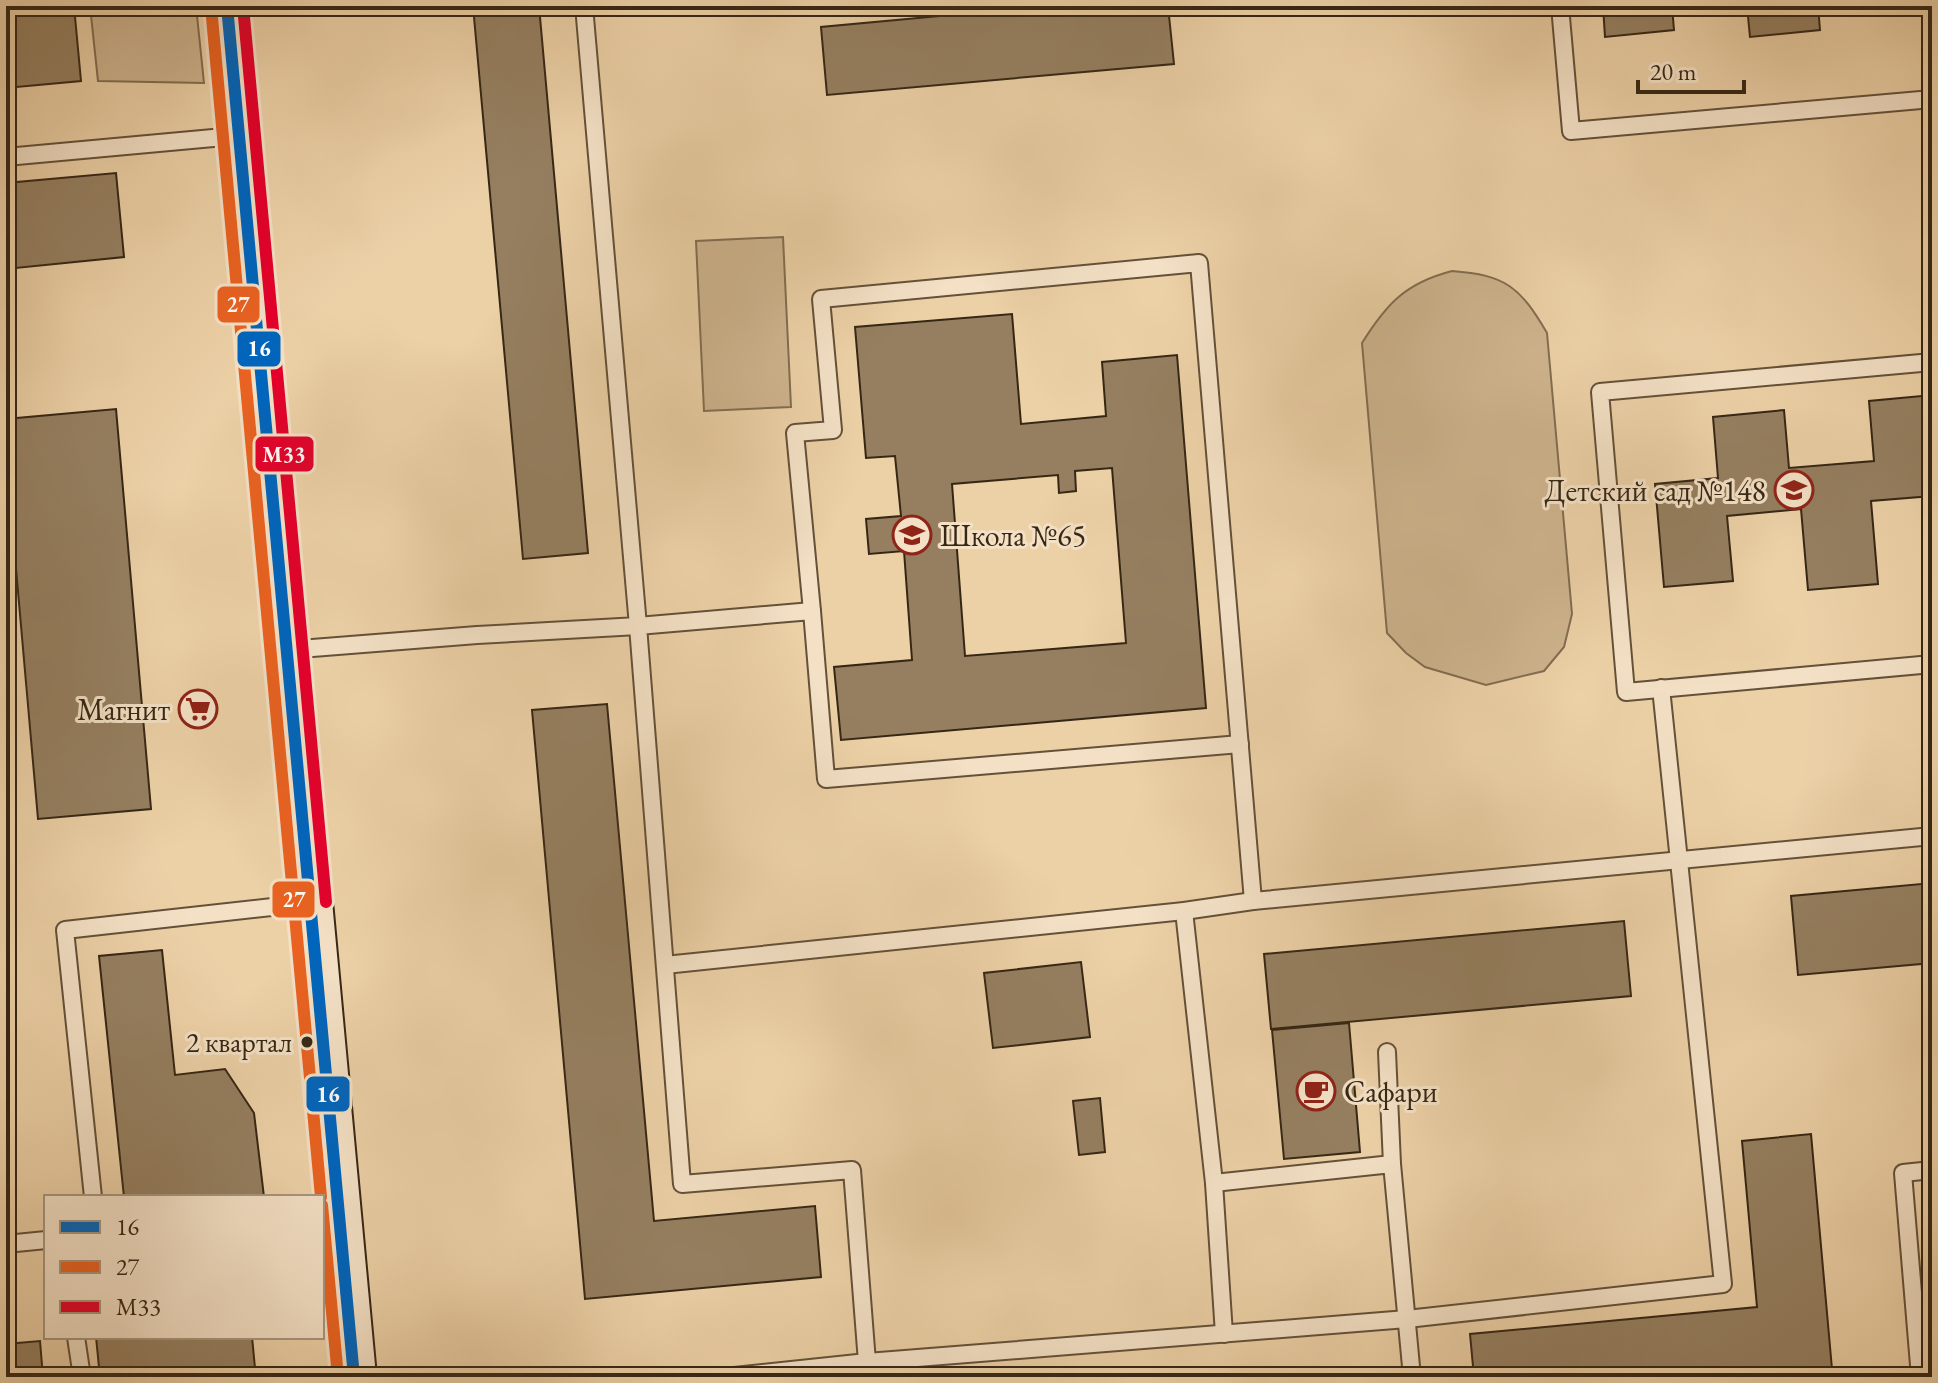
<svg xmlns="http://www.w3.org/2000/svg" width="1938" height="1383" font-family="'EB Garamond',serif">
	<style>
		.green { fill: #cdb38d; stroke: #826d51; stroke-width: 2 }
		.building { fill: #957f60; stroke: #362715; stroke-width: 2; fill-rule: evenodd }
		.lines { fill: none; stroke-linecap: round; stroke-linejoin: round }
		.lane-casing { stroke: #645139; stroke-width: 20 }
		.secondary-casing { stroke: #362715; stroke-width: 48 }
		.lane { stroke: #f3e0c5; stroke-width: 16 }
		.secondary { stroke: #f3e0c5; stroke-width: 44 }
		.bus-1-casing { stroke: #f3e0c5; stroke-width: 18 }
		.bus-2-casing { stroke: #f3e0c5; stroke-width: 18 }
		.bus-3-casing { stroke: #f3e0c5; stroke-width: 18 }
		.bus-1 { stroke: #0065bd; stroke-width: 12 }
		.bus-2 { stroke: #e96221; stroke-width: 12 }
		.bus-3 { stroke: #e4002b; stroke-width: 12 }
		.bus-dot { fill: #362715; stroke: #f3e0c5; stroke-width: 3 }
		.labels { text-anchor: middle; dominant-baseline: central; stroke-width: 6; stroke-linejoin: round; paint-order: stroke }
		.bus-label { font-size: 28px; fill: #362715; stroke: #f3e0c5; text-anchor: end }
		.poi-label { font-size: 30px; fill: #362715; stroke: #f3e0c5; text-anchor: end }
		.line-badge { stroke: #f3e0c5; stroke-width: 3 }
		.badge-label { font-size: 22px; text-anchor: middle; font-weight: bold; fill: #fff }
	</style>
	<rect width="100%" height="100%" fill="#ecd0a6"/>
	<filter id="stains"><feTurbulence type="fractalNoise" baseFrequency=".0025" numOctaves="4"/><feColorMatrix values="0 0 0 0 .2 0 0 0 0 .09 0 0 0 0 .02 0 0 0 .5 -.17"/></filter>
	<radialGradient id="worn" r=".72"><stop offset=".6" stop-color="#630" stop-opacity="0"/><stop offset="1" stop-color="#630" stop-opacity=".3"/></radialGradient>
	<g class="green">
		<path d="M90 6H196L204 83 98 81Z"/>
		<path d="M783 237 791 407 704 411 696 241Z"/>
		<path d="M1452 271C1506 275 1520 287 1547 333L1572 614 1564 647 1544 671 1486 685 1425 667 1406 653 1387 633 1362 343C1387 303 1406 283 1452 271Z"/>
	</g>
	<g class="building">
		<path d="M6 6H74L81 81 6 88Z"/>
		<path d="M473 6H539L588 553 523 559Z"/>
		<path d="M1048 6H1168L1174 64 827 95 821 27Z"/>
		<path d="M1603 6H1672L1674 30 1605 37Z"/>
		<path d="M1747 6H1818L1820 30 1750 37Z"/>
		<path d="M1892 6H1932V8L1892 11Z"/>
		<path d="M116 173 124 257 6 269V183Z"/>
		<path d="M1012 314 1021 424 1106 416 1102 362 1177 355 1206 708 841 740 834 667 912 660 904 551 869 554 866 519 901 516 895 456 866 458 855 327ZM1112 468 1126 643 965 656 952 484 1058 475 1059 493 1076 491 1075 471Z"/>
		<path d="M1932 395V496L1871 501 1878 584 1808 590 1801 509 1727 516 1733 581 1664 587 1655 484 1718 478 1713 417 1784 410 1789 468 1874 461 1869 401Z"/>
		<path d="M116 409 151 809 38 819 6 455V419Z"/>
		<path d="M607 704 654 1221 815 1206 821 1277 585 1299 532 710Z"/>
		<path d="M1932 883V963L1798 975 1791 896Z"/>
		<path d="M1624 921 1631 996 1271 1029 1264 954Z"/>
		<path d="M162 950 175 1075 225 1069 254 1113 264 1197H124L99 956Z"/>
		<path d="M1081 962 1090 1037 993 1048 984 973Z"/>
		<path d="M1349 1023 1360 1152 1284 1159 1272 1030Z"/>
		<path d="M1100 1098 1105 1152 1079 1155 1073 1101Z"/>
		<path d="M1811 1134 1832 1369 1745 1377H1474L1470 1334 1757 1307 1742 1141Z"/>
		<path d="M96 1337H252L255 1368 170 1377H100Z"/>
		<path d="M40 1341 43 1377H6V1344Z"/>
	</g>
	<g class="lines">
		<defs>
			<g id="lane">
				<path d="M1560 6 1571 131 1932 99"/>
				<path d="M6 157 235 136"/>
				<path d="M1932 362 1600 392 1626 692 1932 664"/>
				<path d="M812 611 795 433 833 430 821 299 1199 263 1253 901"/>
				<path d="M287 650 477 635 638 626 584 6"/>
				<path d="M1240 744 826 779 812 611 638 626 682 1184 852 1170 867 1362 1407 1319 1723 1284 1661 688"/>
				<path d="M1184 911 1214 1183 1224 1334"/>
				<path d="M665 965 1184 911 1253 901 1932 836"/>
				<path d="M1387 1052 1392 1164"/>
				<path d="M1214 1183 1392 1164 1412 1377"/>
				<path d="M93 1197 65 930 308 903"/>
				<path d="M6 1244 46 1240"/>
				<path d="M76 1337 82 1377"/>
				<path d="M725 1377 867 1362"/>
				<path d="M1920 1377 1903 1173 1932 1170"/>
			</g>
			<path id="secondary" d="M227 6 354 1377"/>
		</defs>
		<use href="#lane" class="lane-casing"/>
		<use href="#secondary" class="secondary-casing"/>
		<use href="#lane" class="lane"/>
		<use href="#secondary" class="secondary"/>
		<defs>
			<path id="bus-1" d="M227 6 354 1377"/>
			<g id="bus-2">
				<path d="M211 7 321 1197"/>
				<path d="M322 1205 338 1377"/>
			</g>
			<path id="bus-3" d="M243 6 326 902"/>
		</defs>
		<use href="#bus-1" class="bus-1-casing"/>
		<use href="#bus-2" class="bus-2-casing"/>
		<use href="#bus-3" class="bus-3-casing"/>
		<use href="#bus-1" class="bus-1"/>
		<use href="#bus-2" class="bus-2"/>
		<use href="#bus-3" class="bus-3"/>
	</g>
	<defs>
		<symbol id="school-ring" viewBox="-11 -11 22 22"><circle r="9.5" fill="#f3e0c5" stroke="#8f2418" stroke-width="1.5"/><path d="M0-5L7-2L0 1L-7-2ZM-4 1L0 2.5L4 1V4Q0 6-4 4Z" fill="#8f2418"/></symbol>
		<symbol id="supermarket-ring" viewBox="-11 -11 22 22"><circle r="9.5" fill="#f3e0c5" stroke="#8f2418" stroke-width="1.5"/><path d="M-6-5.5h2.5l.6 2H6L4.5 2H-2.5L-4.4-4H-6ZM-1.5 3.2a1.3 1.3 0 1 0 .1 0ZM3 3.2a1.3 1.3 0 1 0 .1 0Z" fill="#8f2418"/></symbol>
		<symbol id="cafe-ring" viewBox="-11 -11 22 22"><circle r="9.5" fill="#f3e0c5" stroke="#8f2418" stroke-width="1.5"/><path d="M-5.5-4.5H6V0H3Q3 3.5 0 3.5H-2.5Q-5.5 3.5-5.5 0ZM3-3.2v2h1.7v-2ZM-6 4.5H4V6H-6Z" fill="#8f2418"/></symbol>
	</defs>
	<g fill-rule="evenodd">
		<use href="#school-ring" x="1772" y="468" width="44" height="44"/>
		<use href="#school-ring" x="890" y="513" width="44" height="44"/>
		<use href="#supermarket-ring" x="176" y="687" width="44" height="44"/>
		<use href="#cafe-ring" x="1294" y="1069" width="44" height="44"/>
	</g>
	<circle class="bus-dot" cx="307" cy="1042" r="7"/>
	<g class="labels">
		<g class="bus-label">
			<text x="292" y="1042">2 квартал</text>
		</g>
		<g class="poi-label">
			<text x="1766" y="490">Детский сад №148</text>
			<text x="940" y="535" text-anchor="start">Школа №65</text>
			<text x="170" y="709">Магнит</text>
			<text x="1344" y="1091" text-anchor="start">Сафари</text>
		</g>
	</g>
	<g class="line-badge">
		<rect x="216" y="285" width="45" height="39" rx="8" fill="#e96221"/>
		<rect x="236" y="330" width="46" height="38" rx="8" fill="#0065bd"/>
		<rect x="254" y="435" width="61" height="38" rx="8" fill="#e4002b"/>
		<rect x="271" y="880" width="45" height="39" rx="8" fill="#e96221"/>
		<rect x="305" y="1075" width="46" height="38" rx="8" fill="#0065bd"/>
	</g>
	<g class="badge-label">
		<text x="238" y="312">27</text>
		<text x="259" y="356">16</text>
		<text x="284" y="462">М33</text>
		<text x="294" y="907">27</text>
		<text x="328" y="1102">16</text>
	</g>
	<rect width="1938" height="1383" fill="none" stroke="#ecd0a6" stroke-width="32"/>
	<rect x="8" y="8" width="1922" height="1367" fill="none" stroke="#362715" stroke-width="4"/>
	<rect x="16" y="16" width="1906" height="1351" fill="none" stroke="#362715" stroke-width="2"/>
	<rect x="44" y="1195" width="280" height="144" fill="#f3e0c5" stroke="#a7967f" stroke-width="2"/>
	<rect x="60" y="1221" width="40" height="12" fill="#0065bd" stroke="#a7967f" stroke-width="2"/>
	<text x="116" y="1235" font-size="24" fill="#362715">16</text>
	<rect x="60" y="1261" width="40" height="12" fill="#e96221" stroke="#a7967f" stroke-width="2"/>
	<text x="116" y="1275" font-size="24" fill="#362715">27</text>
	<rect x="60" y="1301" width="40" height="12" fill="#e4002b" stroke="#a7967f" stroke-width="2"/>
	<text x="116" y="1315" font-size="24" fill="#362715">М33</text>
	<path d="M1638 80v12h106v-12" fill="none" stroke="#362715" stroke-width="4"/>
	<text x="1650" y="80" font-size="24" fill="#362715" stroke="#f3e0c5" stroke-width="6" paint-order="stroke">20 m</text>
	<rect width="100%" height="100%" filter="url(#stains)"/>
	<rect width="100%" height="100%" fill="url(#worn)"/>
</svg>
